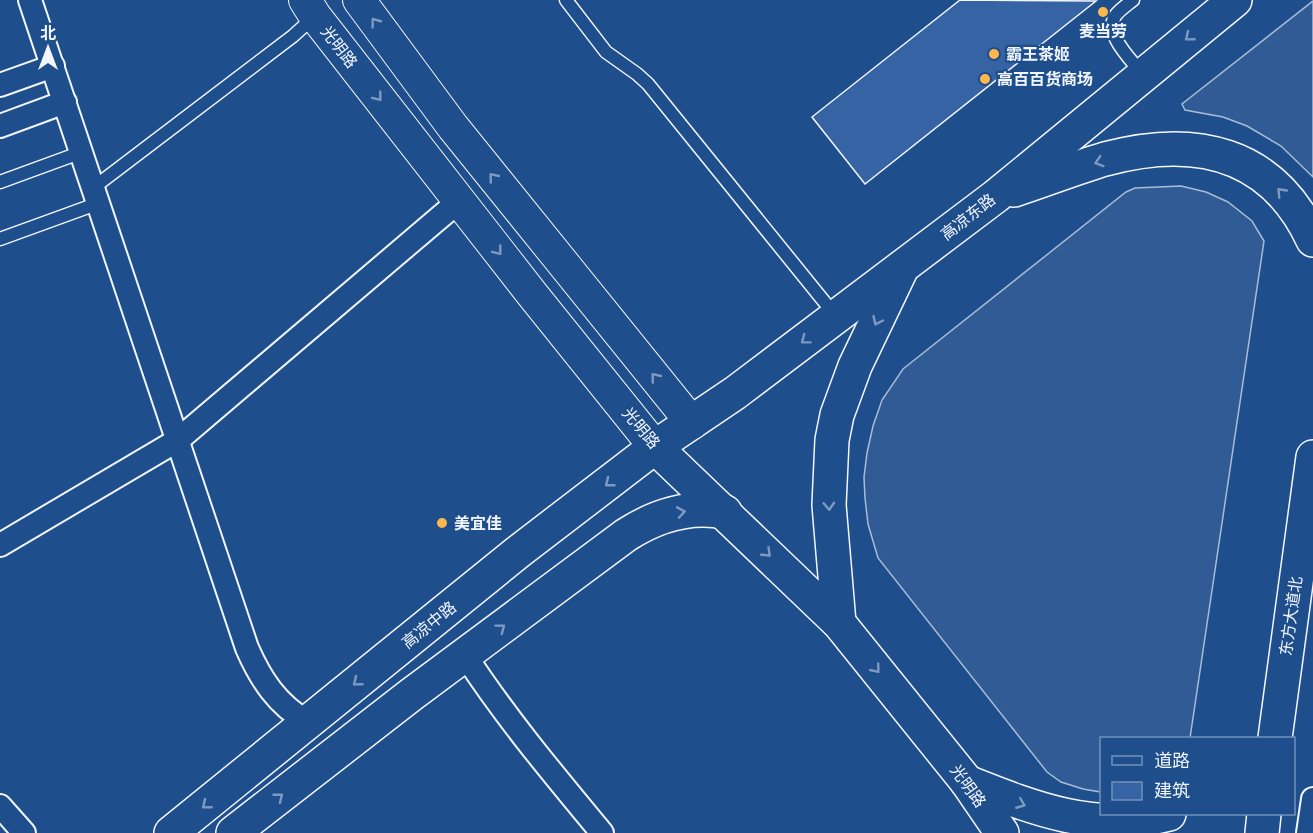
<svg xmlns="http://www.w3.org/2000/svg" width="1313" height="833" font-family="Arial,'Noto Sans SC',sans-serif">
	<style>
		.built { fill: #305b95; stroke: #a8bbd7; stroke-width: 1.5 }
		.building { fill: #3563a3; stroke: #f2f6ff; stroke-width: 1.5 }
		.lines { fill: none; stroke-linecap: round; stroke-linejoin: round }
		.service-casing { stroke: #f2f6ff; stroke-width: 15 }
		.minor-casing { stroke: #f2f6ff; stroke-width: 26 }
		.secondary-casing { stroke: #f2f6ff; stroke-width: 34 }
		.primary-casing { stroke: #f2f6ff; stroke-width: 36 }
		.service { stroke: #1f4e8c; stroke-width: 12 }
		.minor { stroke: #1f4e8c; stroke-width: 22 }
		.secondary { stroke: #1f4e8c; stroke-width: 32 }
		.primary { stroke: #1f4e8c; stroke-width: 33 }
		.oneway { stroke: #7e9ac0 }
		.poi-dot { fill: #ffb74d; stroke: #1f4e8c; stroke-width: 2 }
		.labels { text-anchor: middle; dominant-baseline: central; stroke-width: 4.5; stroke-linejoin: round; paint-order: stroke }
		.poi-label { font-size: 16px; font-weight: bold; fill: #f2f6ff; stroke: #1f4e8c; text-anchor: start }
		.street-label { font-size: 16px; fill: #f2f6ff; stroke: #1f4e8c }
	</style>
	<rect width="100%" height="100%" fill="#1f4e8c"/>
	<g class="built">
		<path d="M1313 1V177L1281 146 1247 126 1223 117 1185 110 1182 104Z"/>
		<path d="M1181 186 1206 192 1228 202 1252 221 1264 241 1190 738H1102L1101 792 1083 789 1061 782 1047 772 878 558 868 524 865 498 864 477 867 453 873 426 882 400 903 369 1126 192 1135 188Z"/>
	</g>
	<path class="building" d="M960 0 1096 1 865 184 812 117Z"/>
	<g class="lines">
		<defs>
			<g id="service">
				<path d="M566 0 606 52 637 74 648 84 835 315"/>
				<path d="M1133 0C1127 5 1119 10 1115 16 1104 35 1132 60 1142 74"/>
				<path d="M0 182 82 152"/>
				<path d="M93 188 293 36 315 16"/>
				<path d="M0 239 99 203"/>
			</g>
			<g id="minor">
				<path d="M30 0 247 648C261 680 277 704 307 722"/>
				<path d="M0 85 53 66"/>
				<path d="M0 126 65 102"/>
				<path d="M0 545 178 440 459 201"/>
				<path d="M465 655C506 718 554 775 602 833"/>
				<path d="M0 806 24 833"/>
				<path d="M1308 833 1313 799"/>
			</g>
			<g id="secondary">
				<path d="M305 0 315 16 532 294 655 447"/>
				<path d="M359 0 453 127 692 423"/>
			</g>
			<g id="primary">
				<path d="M1014 190C1045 180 1075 168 1105 159 1194 135 1272 151 1313 240"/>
				<path d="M655 447 839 623 967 782 1002 833"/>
				<path d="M839 623 829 505 832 440 837 415 855 366 900 272"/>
				<path d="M1275 738 1313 457"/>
				<path d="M967 782C1035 809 1095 833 1169 814"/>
				<path d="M171 833 518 552 655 447 735 393 996 196 1235 0"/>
				<path d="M233 833 412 694 626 535C657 515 689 505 725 512"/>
				<path d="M1262 833 1264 814"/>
			</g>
		</defs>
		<use href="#service" class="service-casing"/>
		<use href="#minor" class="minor-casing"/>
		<use href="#secondary" class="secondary-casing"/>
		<use href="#primary" class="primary-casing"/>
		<use href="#service" class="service"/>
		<use href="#minor" class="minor"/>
		<use href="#secondary" class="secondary"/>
		<use href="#primary" class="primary"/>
	</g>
	<defs><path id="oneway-chevron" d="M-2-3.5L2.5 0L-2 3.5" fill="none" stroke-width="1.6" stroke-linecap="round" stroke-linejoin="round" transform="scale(1.5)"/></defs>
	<g class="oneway">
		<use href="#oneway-chevron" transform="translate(375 22) rotate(-127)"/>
		<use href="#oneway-chevron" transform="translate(1189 37) rotate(141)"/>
		<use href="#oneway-chevron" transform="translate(378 97) rotate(52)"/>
		<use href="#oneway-chevron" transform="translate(1099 162) rotate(162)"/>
		<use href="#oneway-chevron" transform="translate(493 177) rotate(-129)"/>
		<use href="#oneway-chevron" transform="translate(1281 192) rotate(-134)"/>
		<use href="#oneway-chevron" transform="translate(498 251) rotate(52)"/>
		<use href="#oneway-chevron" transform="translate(877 321) rotate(115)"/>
		<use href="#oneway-chevron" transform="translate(805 340) rotate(143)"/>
		<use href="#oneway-chevron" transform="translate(655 377) rotate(-129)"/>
		<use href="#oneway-chevron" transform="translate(609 483) rotate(142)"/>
		<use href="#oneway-chevron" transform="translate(829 506) rotate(87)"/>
		<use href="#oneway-chevron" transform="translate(681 512) rotate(-10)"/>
		<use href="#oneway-chevron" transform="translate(767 553) rotate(44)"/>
		<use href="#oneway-chevron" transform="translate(501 628) rotate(-37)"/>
		<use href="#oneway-chevron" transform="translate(876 669) rotate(51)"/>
		<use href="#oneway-chevron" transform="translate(357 682) rotate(141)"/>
		<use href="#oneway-chevron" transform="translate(279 797) rotate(-38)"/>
		<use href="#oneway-chevron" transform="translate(1021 804) rotate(22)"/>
		<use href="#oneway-chevron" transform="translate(206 805) rotate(141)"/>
	</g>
	<g class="poi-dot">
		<circle cx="1103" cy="12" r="6"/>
		<circle cx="994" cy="54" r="6"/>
		<circle cx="985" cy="79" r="6"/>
		<circle cx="442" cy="523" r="6"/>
	</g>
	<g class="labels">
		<g class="poi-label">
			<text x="1103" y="31" text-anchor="middle">麦当劳</text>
			<text x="1006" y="54">霸王茶姬</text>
			<text x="997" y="79">高百百货商场</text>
			<text x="454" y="523">美宜佳</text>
		</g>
		<g class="street-label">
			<text transform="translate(339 47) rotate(52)">光明路</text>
			<text transform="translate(968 217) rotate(-38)">高凉东路</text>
			<text transform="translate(641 428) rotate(50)">光明路</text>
			<text transform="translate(1291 616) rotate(-82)">东方大道北</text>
			<text transform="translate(429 625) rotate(-39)">高凉中路</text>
			<text transform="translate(968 786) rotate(54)">光明路</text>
		</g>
	</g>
	<rect x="1100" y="737" width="195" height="78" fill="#1f4e8c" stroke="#7391ba" stroke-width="1.5"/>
	<rect x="1112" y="756" width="30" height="9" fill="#1f4e8c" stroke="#7391ba" stroke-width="1.5"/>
	<text x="1154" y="767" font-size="18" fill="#f2f6ff">道路</text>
	<rect x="1112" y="782" width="30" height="18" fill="#3563a3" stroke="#7391ba" stroke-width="1.5"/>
	<text x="1154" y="797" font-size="18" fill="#f2f6ff">建筑</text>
	<g transform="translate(48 48)" stroke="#1f4e8c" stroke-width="4.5" paint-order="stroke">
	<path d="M0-4.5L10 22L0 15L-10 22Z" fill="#f2f6ff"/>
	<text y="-9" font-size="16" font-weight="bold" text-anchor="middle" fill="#f2f6ff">北</text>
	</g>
</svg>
